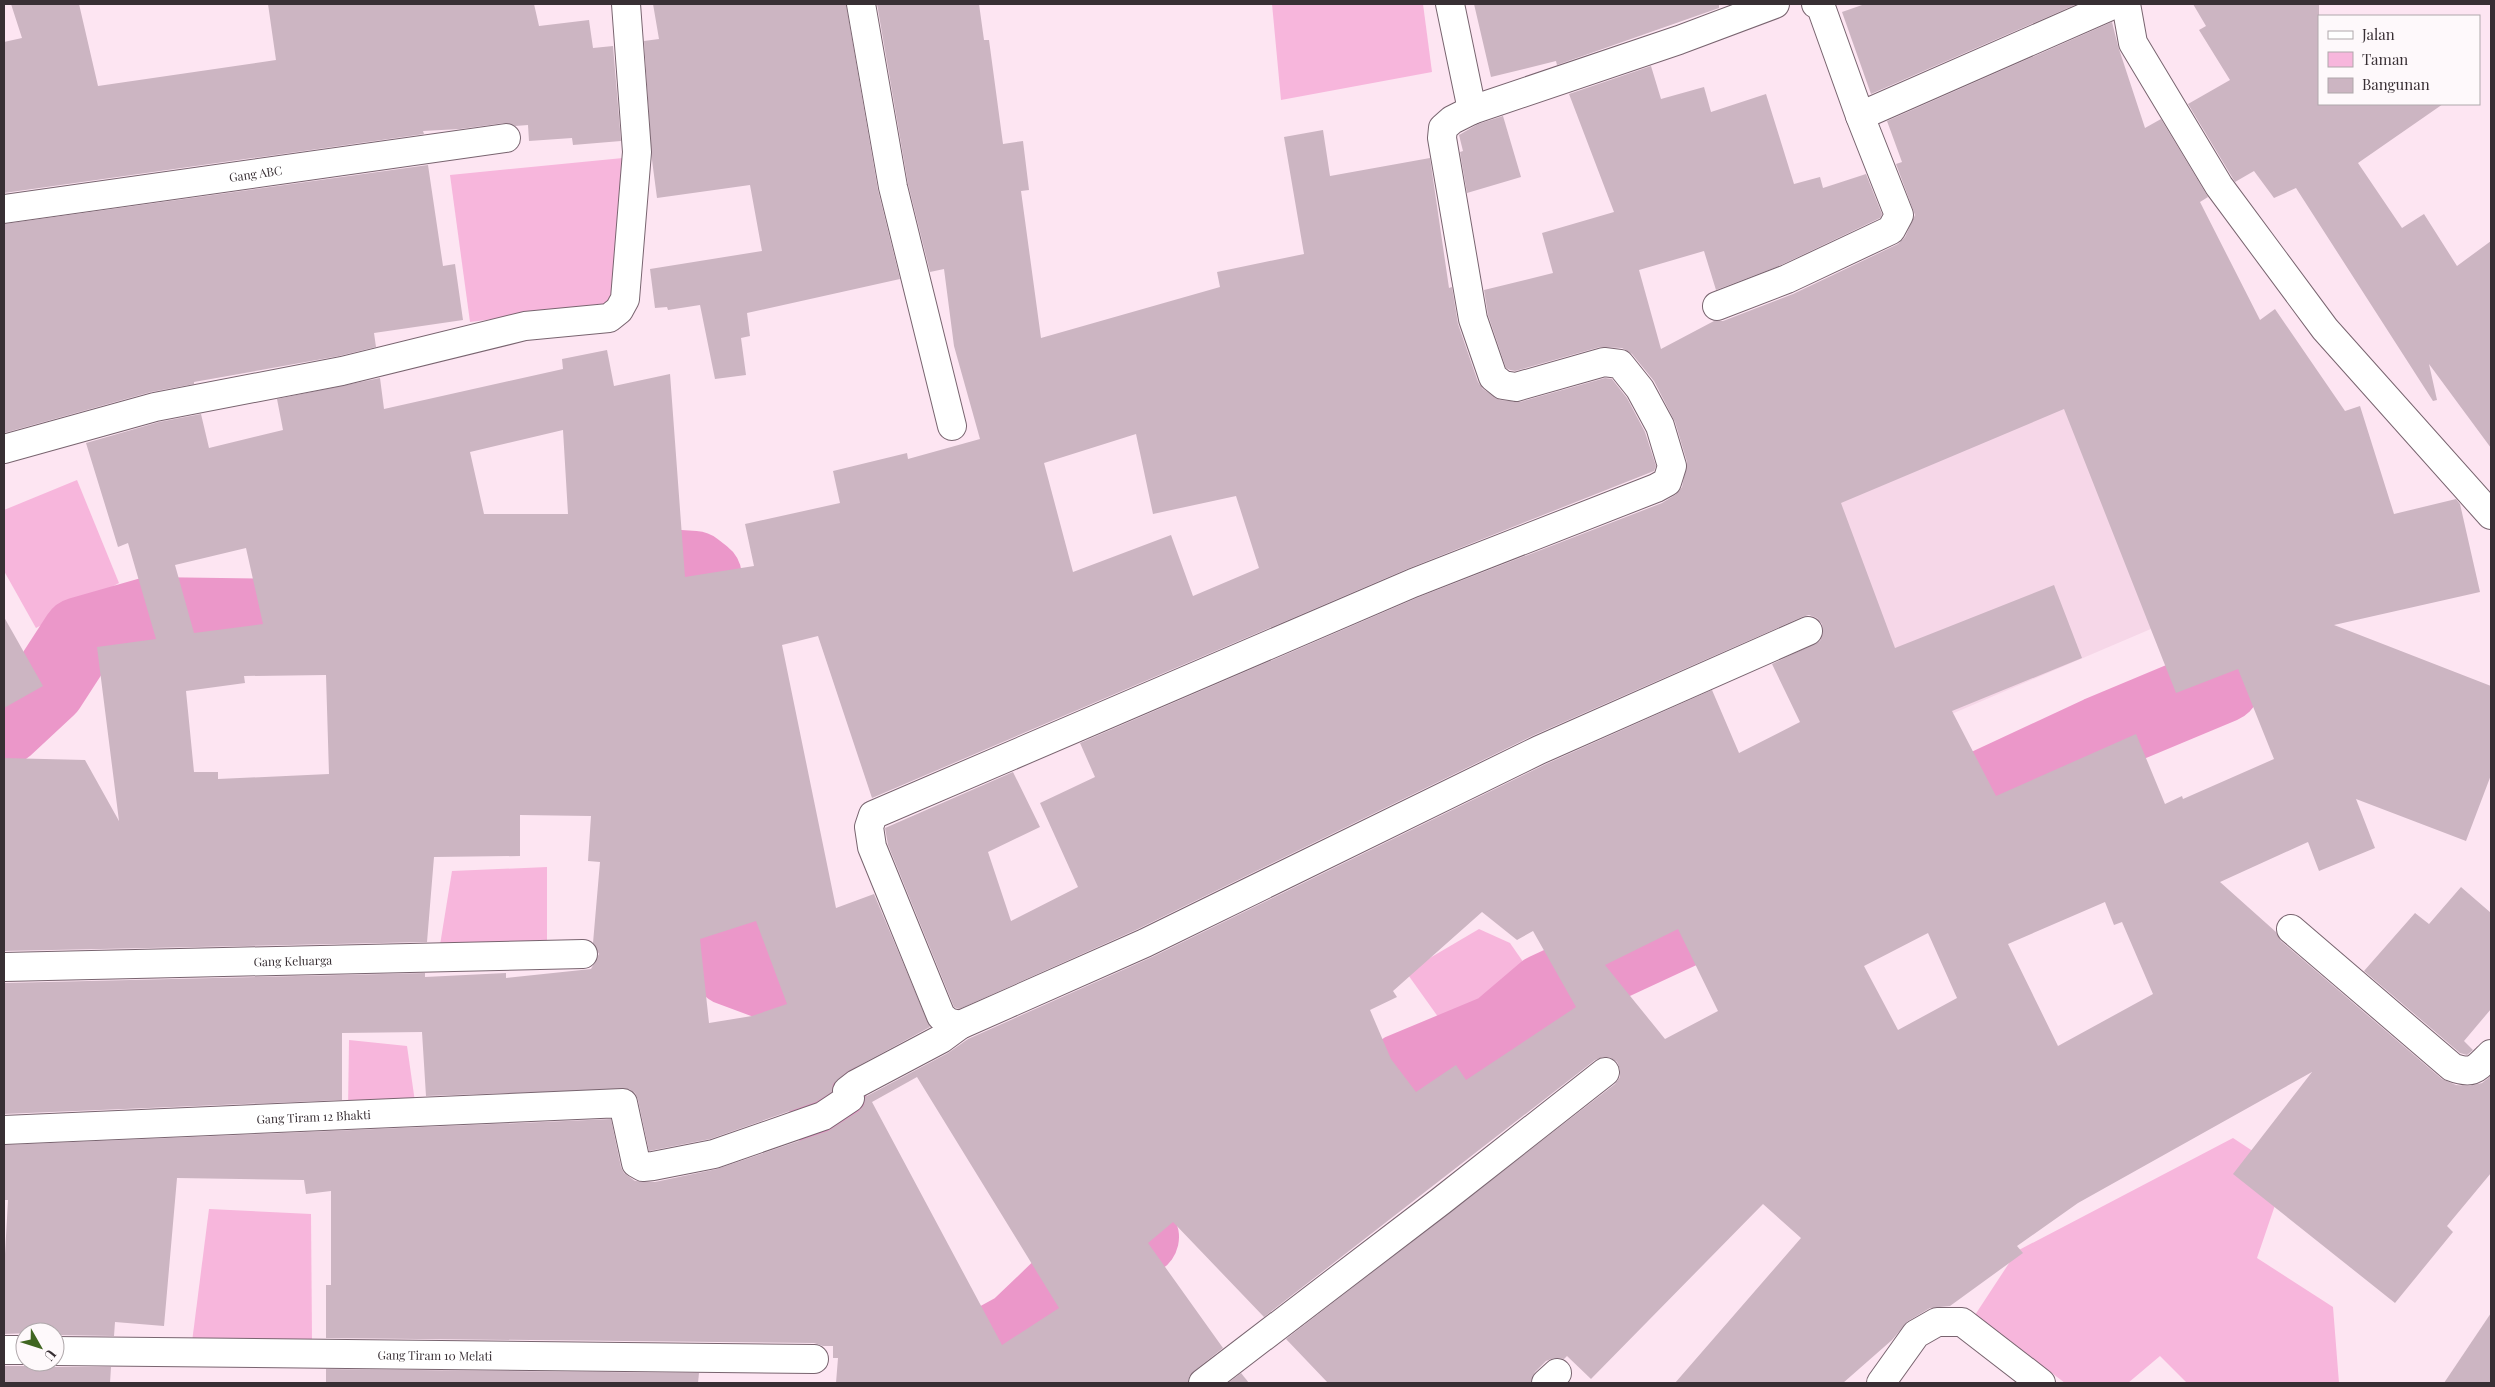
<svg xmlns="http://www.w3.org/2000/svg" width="2495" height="1387" font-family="'Playfair Display',serif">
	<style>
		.built { fill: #f6d7e8 }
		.green { fill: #f7b6dc }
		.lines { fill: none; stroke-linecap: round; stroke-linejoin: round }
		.river { stroke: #eb97c9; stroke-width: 78 }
		.building { fill: #ccb5c2; fill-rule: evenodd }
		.minor-casing { stroke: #78646f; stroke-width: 30 }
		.minor { stroke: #fff; stroke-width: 28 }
		.labels { text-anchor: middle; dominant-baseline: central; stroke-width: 5; stroke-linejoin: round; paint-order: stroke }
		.street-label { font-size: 12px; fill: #382f34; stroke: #fef9fb }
	</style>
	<rect width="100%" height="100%" fill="#fde5f2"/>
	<path class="built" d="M2100 329 2200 608 1865 751 1751 462Z"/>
	<g class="green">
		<path d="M1272 4H1423L1432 72 1281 100Z"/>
		<path d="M623 158 616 304 470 322 450 175Z"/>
		<path d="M77 480 119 583 36 628 4 571V510Z"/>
		<path d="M547 867V942L440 945 452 871Z"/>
		<path d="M1479 929 1510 943 1535 979 1451 1035 1406 972Z"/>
		<path d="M349 1040 407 1046 415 1102 348 1110Z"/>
		<path d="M2233 1138 2286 1173 2257 1258 2333 1307 2339 1383H2187L2160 1356 2128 1383H2065L1975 1315 2017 1251Z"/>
		<path d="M209 1209 311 1214 312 1339 192 1342Z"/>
	</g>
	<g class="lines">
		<g class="river">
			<path d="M579 583 596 575 679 569 694 570 703 577 715 679"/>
			<path d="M4 727 47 687 80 636 150 616 358 619 368 621"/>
			<path d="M725 827V869L716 892 719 917 731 967 777 984 796 1012 871 1228"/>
			<path d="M1892 832 2100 735 2222 684"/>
			<path d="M1310 1130 1403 1072 1499 1032 1546 992 1776 885"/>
			<path d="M900 1330 925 1342 978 1352 1018 1330 1066 1284 1140 1237"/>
		</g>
	</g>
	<g class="building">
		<path d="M11 4H79L98 86 276 60 268 4H534L539 26 589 20 593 48 613 46 621 141 573 145 572 138 529 141 528 125 515 126 504 123 460 129 423 131 424 134 4 193V42L22 38Z"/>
		<path d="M653 4H846L878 190 900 279 747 313 750 336 741 338 746 375 715 379 700 305 668 310 667 307 655 308 650 269 762 251 750 185 657 198 652 160 644 41 659 39Z"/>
		<path d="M877 4H979L984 40H989L1003 144 1023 141 1029 190 1021 191 1041 338 1220 287 1217 272 1304 254 1284 137 1323 130 1330 176 1430 158 1449 288 1452 287 1458 324 1478 382 1483 389 1500 400 1520 402 1605 378 1612 379 1627 398 1645 432 1656 466 1654 471 1407 569 872 798 818 636 782 645 836 908 874 894 930 1027 847 1072 833 1084 832 1092 816 1102 710 1139 649 1151 638 1100 635 1093 629 1089 426 1096 422 1032 342 1033V1100L4 1114V983L425 973V977L506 973V978L591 969 599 954 593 943 600 862 588 861 591 816 520 815V856L434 857 427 942 4 951V758L85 760 119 821 97 647 156 639 128 543 118 547 86 443 159 422 201 414 209 448 283 430 277 399 380 378 384 409 563 369 562 359 607 350 614 386 670 374 685 577 754 566 745 524 840 503 833 471 907 453 908 459 980 439 954 346 944 269 930 272 908 184ZM563 430 568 514H484L470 452ZM1136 434 1153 514 1236 496 1259 568 1193 596 1171 535 1073 572 1044 463ZM246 548 263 624 194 633 175 565ZM326 675 329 774 218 779V772H194L186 691 245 683 244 676ZM756 921 787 1004 752 1016 709 1023 700 939Z"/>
		<path d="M1474 4H1719V8L1557 65 1556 61 1491 77Z"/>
		<path d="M1865 4H2077L1871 94 1842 12Z"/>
		<path d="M2193 4H2319V104H2443L2358 163 2402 228 2424 214 2457 266 2491 241V448L2429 364 2437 400 2433 401 2296 188 2274 198 2254 171 2235 182 2232 177 2188 104 2230 80 2199 30 2206 26Z"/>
		<path d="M2112 22 2118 46 2145 128 2161 119 2208 197 2200 202 2260 320 2275 309 2345 411 2360 406 2394 514 2456 499 2460 504 2480 592 2334 625 2491 686V775L2466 841 2356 799 2375 848 2319 871 2308 842 2220 882 2276 932 2281 941 2442 1079 2456 1085 2470 1086 2482 1083 2491 1076V1173L2447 1226 2453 1232 2395 1303 2233 1174 2312 1072 2078 1203 2017 1246 2023 1253 1950 1306 1930 1308 1908 1321 1892 1340 1843 1383H1675L1801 1238 1763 1204 1591 1379 1567 1356 1564 1359 1554 1358 1546 1361 1535 1372 1531 1383H1328L1286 1339 1615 1084 1620 1077V1069L1617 1062 1611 1058 1603 1057 1595 1060 1264 1317 1173 1222 1148 1243 1223 1348 1194 1371 1189 1377 1188 1383H836L838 1358H833V1346H823L814 1343 326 1338V1285H331V1191L306 1194 304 1180 177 1178 164 1326 115 1322 114 1336 55 1335V1332L4 1334V1272L8 1200H4V1145L611 1119 621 1167 624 1173 635 1181 655 1182 717 1169 828 1131 859 1111 864 1105 865 1097 948 1053 968 1039 1152 957 1546 764 1712 690 1739 753 1800 722 1772 664 1820 641 1823 633 1822 624 1817 618 1809 615 1802 617 1532 736 1138 929 959 1009 954 1007 888 845 885 828 1013 772 1040 827 988 852 1011 921 1078 887 1040 803 1095 777 1080 743 1419 597 1662 503 1675 495 1682 487 1687 462 1675 422 1654 381 1632 354 1622 348 1600 347 1515 371 1510 370 1506 368 1488 315 1484 290 1553 273 1542 233 1614 212 1569 94 1651 66 1661 99 1704 87 1711 112 1766 94 1794 184 1820 177 1823 188 1866 174 1882 214 1880 218 1781 265 1716 290 1704 251 1639 270 1661 349 1714 321H1723L1793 294 1898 244 1905 237 1915 215 1896 164 1902 162 1887 121ZM2064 409 2176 693 2238 669 2274 759 2183 799 2182 796 2165 804 2136 734 1996 796 1952 711 2082 658 2054 585 1895 648 1841 503ZM2105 902 2114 925 2122 922 2153 994 2058 1046 2008 944ZM1482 912 1517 940 1533 931 1576 1007 1466 1080 1456 1065 1416 1092 1391 1059 1370 1010 1397 997 1393 991ZM1678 929 1718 1011 1665 1039 1605 965ZM1928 933 1957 998 1898 1030 1864 966ZM917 1077 1059 1308 1002 1345 872 1102Z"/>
		<path d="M1503 116 1521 177 1467 193 1460 152 1463 151 1459 135 1478 124Z"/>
		<path d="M428 165 443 266 455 264 463 320 374 333 376 347 339 356 194 382V384L151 392 4 433V224Z"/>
		<path d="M4 617 43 686 4 708Z"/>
		<path d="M2461 887 2491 913V1009L2464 1041 2473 1050 2467 1055 2460 1053 2364 971 2415 913 2429 924Z"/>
		<path d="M2491 1313V1383H2444Z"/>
		<path d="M34 1362H45L55 1367H111L110 1383H4V1366H25Z"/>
		<path d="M326 1369 699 1373 698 1383H326Z"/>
		<path d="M1241 1373 1249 1383H1228Z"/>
	</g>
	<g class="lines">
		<defs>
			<g id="minor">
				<path d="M861 4 893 187 952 426"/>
				<path d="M1450 4 1472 110 1679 40 1775 4"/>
				<path d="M1816 4 1821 7 1860 116 2115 4"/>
				<path d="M2126 4 2133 43 2219 186 2325 329 2491 515"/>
				<path id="s1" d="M4 209 506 138"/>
				<path d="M1717 306 1787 279 1891 230 1899 215 1860 116"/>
				<path d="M4 449 155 407 342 371 525 326 609 318 619 310 625 299 637 152 626 4"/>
				<path d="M2291 929 2452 1067C2473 1075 2476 1069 2491 1054"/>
				<path id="s2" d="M4 967 583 954"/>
				<path d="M960 1025 948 1022 941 1016 872 847 869 827 873 815 1413 583 1656 488 1667 482 1672 466 1660 426 1640 389 1620 364 1604 362 1516 387 1503 385 1493 377 1473 319 1442 138 1443 128 1452 120 1472 110"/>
				<path id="s3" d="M4 1130 623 1103 636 1163 643 1167 653 1166 714 1154 823 1116 850 1098 847 1091 856 1084 941 1039 960 1025 1145 943 1539 750 1808 631"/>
				<path d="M4 1350H25"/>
				<path id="s4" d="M55 1351 814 1359"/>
				<path d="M1203 1383 1441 1201 1605 1072"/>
				<path d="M1546 1383 1557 1373"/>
				<path d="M1881 1383 1916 1334 1937 1322H1962L2041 1383"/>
			</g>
		</defs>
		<use href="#minor" class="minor-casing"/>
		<use href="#minor" class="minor"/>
	</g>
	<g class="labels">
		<g class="street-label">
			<text stroke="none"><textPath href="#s1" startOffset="254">Gang ABC</textPath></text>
			<text stroke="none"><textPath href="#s2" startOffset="289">Gang Keluarga</textPath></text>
			<text stroke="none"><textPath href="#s3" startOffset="310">Gang Tiram 12 Bhakti</textPath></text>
			<text stroke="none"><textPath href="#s4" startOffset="380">Gang Tiram 10 Melati</textPath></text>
		</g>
	</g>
	<rect width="2495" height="1387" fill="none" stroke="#382f34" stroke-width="10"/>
	<rect x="2318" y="15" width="162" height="90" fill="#fef9fb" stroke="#afa8ab"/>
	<rect x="2328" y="31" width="25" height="8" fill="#ffffff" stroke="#afa8ab"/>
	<text x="2362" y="40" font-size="15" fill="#382f34">Jalan</text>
	<rect x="2328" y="52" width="25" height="15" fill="#f7b6dc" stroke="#afa8ab"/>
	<text x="2362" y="65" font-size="15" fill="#382f34">Taman</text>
	<rect x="2328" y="78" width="25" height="15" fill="#ccb5c2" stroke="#afa8ab"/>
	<text x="2362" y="90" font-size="15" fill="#382f34">Bangunan</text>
	<g transform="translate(40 1347) rotate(129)"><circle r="24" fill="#fef9fb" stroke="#afa8ab"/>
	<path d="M0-4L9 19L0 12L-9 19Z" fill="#406621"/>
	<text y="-8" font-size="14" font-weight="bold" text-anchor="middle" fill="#382f34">U</text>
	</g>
</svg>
